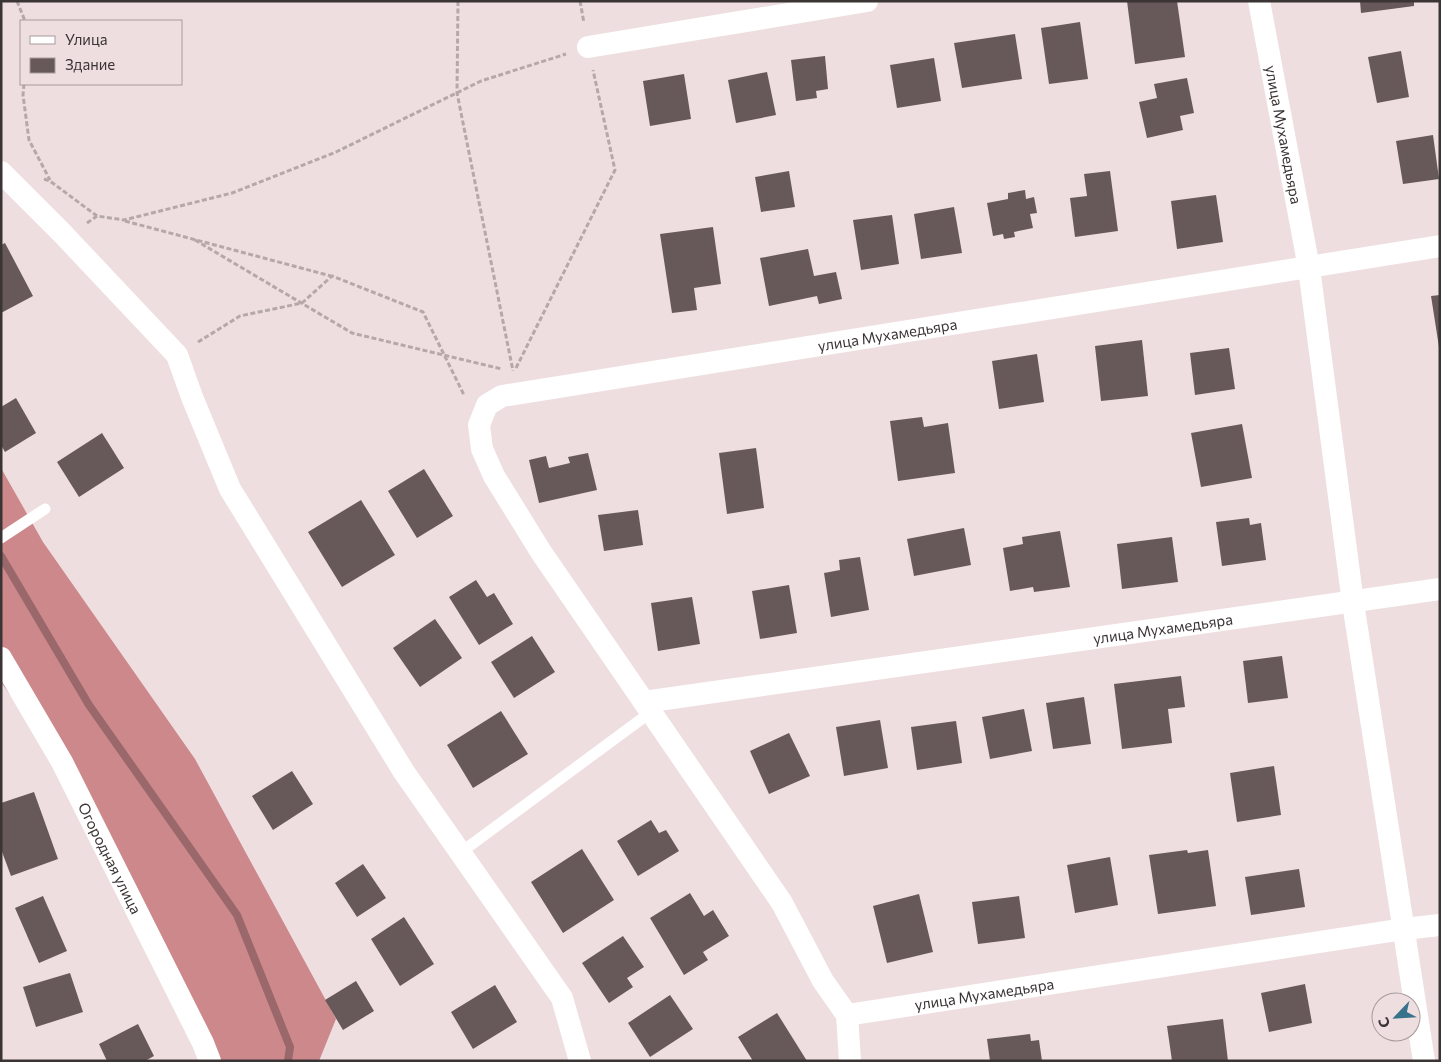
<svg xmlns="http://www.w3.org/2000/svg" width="1441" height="1062" font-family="Commissioner,sans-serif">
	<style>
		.forest { fill: #cd888b }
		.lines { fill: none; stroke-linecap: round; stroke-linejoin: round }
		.stream { stroke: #9a686b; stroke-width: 8 }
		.building { fill: #675959 }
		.path { stroke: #b5a8a9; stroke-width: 3; stroke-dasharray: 5 2.5; stroke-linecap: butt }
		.lane { stroke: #fff; stroke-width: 11 }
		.street { stroke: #fff; stroke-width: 22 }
		.labels { text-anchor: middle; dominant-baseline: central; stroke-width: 5; stroke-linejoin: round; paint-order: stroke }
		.street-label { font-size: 15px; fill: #3b3435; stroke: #efdedf }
	</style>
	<rect width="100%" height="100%" fill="#efdedf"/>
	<path class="forest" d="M1 468 43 542 195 759 336 1019 319 1061H217L48 748 1 682Z"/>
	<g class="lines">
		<path class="stream" d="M1 556 89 705 237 915 290 1047 288 1061"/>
	</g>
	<g class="building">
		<path d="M1127 1H1177L1185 57 1135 64Z"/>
		<path d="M1360 1H1414V6L1361 13Z"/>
		<path d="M1080 22 1088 79 1049 84 1041 28Z"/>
		<path d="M1015 34 1022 79 962 88 954 43Z"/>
		<path d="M1401 51 1409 97 1377 103 1368 57Z"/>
		<path d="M825 56 828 89 816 91 817 98 796 101 791 60Z"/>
		<path d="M934 58 941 101 897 108 890 65Z"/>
		<path d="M767 72 776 115 736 123 728 80Z"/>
		<path d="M684 74 691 119 650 126 643 81Z"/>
		<path d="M1187 78 1194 113 1180 116 1183 130 1147 138 1139 102 1157 98 1154 84Z"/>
		<path d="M1433 135 1439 179 1403 184 1396 141Z"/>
		<path d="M789 171 795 207 761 212 755 177Z"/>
		<path d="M1110 171 1118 231 1075 237 1070 198 1087 196 1084 174Z"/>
		<path d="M1025 190 1026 199 1034 197 1037 213 1030 214 1033 228 1014 232 1015 237 1004 239 1003 234 993 236 987 203 1008 199V193Z"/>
		<path d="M1216 195 1223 242 1177 249 1171 201Z"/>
		<path d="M954 207 962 253 921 259 914 214Z"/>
		<path d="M892 215 899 264 861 270 853 220Z"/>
		<path d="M713 227 721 284 694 288 697 310 672 313 660 234Z"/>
		<path d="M5 243 33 296 1 313V245Z"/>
		<path d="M808 249 814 276 836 272 842 299 819 304 817 296 769 306 760 258Z"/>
		<path d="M1440 295V347H1439L1431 296Z"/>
		<path d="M1142 340 1148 396 1101 401 1095 346Z"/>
		<path d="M1229 348 1235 389 1195 395 1190 353Z"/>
		<path d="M1037 354 1044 402 999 409 992 361Z"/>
		<path d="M16 398 36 433 5 452 1 445V407Z"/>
		<path d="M922 417 924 427 948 423 955 473 898 481 890 421Z"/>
		<path d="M1242 424 1252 478 1201 487 1191 433Z"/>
		<path d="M102 433 124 468 79 497 57 462Z"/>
		<path d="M756 448 764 508 727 514 719 453Z"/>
		<path d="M588 453 597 490 539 503 529 460 546 456 549 468 570 463 568 457Z"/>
		<path d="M424 469 453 516 417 538 388 491Z"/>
		<path d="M361 500 395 555 342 587 308 532Z"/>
		<path d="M638 510 643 545 604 551 598 515Z"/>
		<path d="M1249 518 1250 525 1261 523 1266 560 1222 566 1216 522Z"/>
		<path d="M964 528 971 565 914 576 907 539Z"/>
		<path d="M1060 531 1070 587 1034 592 1033 587 1010 591 1003 548 1023 544 1022 537Z"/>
		<path d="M1172 537 1178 582 1122 589 1117 544Z"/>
		<path d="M860 557 869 610 831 617 824 573 840 570 839 560Z"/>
		<path d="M476 580 487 597 494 593 513 624 479 645 449 597Z"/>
		<path d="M789 585 797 633 760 639 752 591Z"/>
		<path d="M692 597 700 644 658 651 651 603Z"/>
		<path d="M435 619 462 658 420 687 393 648Z"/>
		<path d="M532 636 555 672 514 698 491 662Z"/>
		<path d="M1282 656 1288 698 1248 703 1243 661Z"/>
		<path d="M1181 676 1185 707 1168 709 1172 743 1122 749 1114 684Z"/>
		<path d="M1084 697 1091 744 1053 749 1046 703Z"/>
		<path d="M1024 709 1032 751 990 759 982 717Z"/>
		<path d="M501 711 528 754 473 788 447 745Z"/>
		<path d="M880 720 888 768 844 776 836 727Z"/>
		<path d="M956 721 962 763 917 770 911 727Z"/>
		<path d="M789 733 810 776 769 794 750 751Z"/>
		<path d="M1274 766 1281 815 1237 822 1230 773Z"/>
		<path d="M292 771 313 804 273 830 252 796Z"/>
		<path d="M34 792 58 859 11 876 1 849V803Z"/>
		<path d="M651 820 659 833 666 830 679 851 638 876 617 841Z"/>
		<path d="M582 849 614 900 563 933 531 882Z"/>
		<path d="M1187 850 1188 853 1208 850 1216 906 1158 914 1149 855Z"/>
		<path d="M1110 857 1118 905 1075 913 1067 865Z"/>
		<path d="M363 864 386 898 357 917 335 883Z"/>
		<path d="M1299 869 1305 907 1251 915 1245 877Z"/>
		<path d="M690 893 704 916 713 910 729 936 703 952 708 960 684 975 650 918Z"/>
		<path d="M919 894 933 952 887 963 873 906Z"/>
		<path d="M43 896 67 951 39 963 15 908Z"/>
		<path d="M1019 896 1025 938 978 944 972 902Z"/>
		<path d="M404 917 434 964 400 986 371 939Z"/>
		<path d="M623 936 644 967 627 978 633 987 609 1003 582 963Z"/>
		<path d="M70 973 83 1012 36 1027 23 987Z"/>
		<path d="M356 981 374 1011 343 1030 325 1000Z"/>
		<path d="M1305 984 1312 1023 1269 1032 1261 993Z"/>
		<path d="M495 985 517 1022 473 1049 451 1012Z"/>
		<path d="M670 995 693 1029 650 1057 628 1023Z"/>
		<path d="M777 1013 807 1061H753L738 1037Z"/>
		<path d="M1223 1019 1228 1061H1172L1167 1026Z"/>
		<path d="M138 1024 154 1056 145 1061H107L99 1044Z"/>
		<path d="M1030 1034 1031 1041 1039 1040 1042 1061H990L987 1039Z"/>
	</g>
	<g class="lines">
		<g class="path">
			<path d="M17 1 25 21"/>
			<path d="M458 1 457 93 513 371"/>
			<path d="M580 1 584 23"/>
			<path d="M24 84 23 95 29 140 50 180"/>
			<path d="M44 179 50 181 97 216 124 220 232 193 336 152 481 81 566 54"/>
			<path d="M125 221 331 276"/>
			<path d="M87 223 97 216"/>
			<path d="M195 240 352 333 502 369"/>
			<path d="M198 342 240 316 302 303 332 276 423 312 464 395"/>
			<path d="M516 368 615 170 593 70"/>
		</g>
		<g class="lane">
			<path d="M1 538 45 509"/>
			<path d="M460 853 651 712"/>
		</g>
		<g class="street">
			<path id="s1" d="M1259 1 1309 268 1353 603 1424 1061"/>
			<path d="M588 47 867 1"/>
			<path d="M1 172 62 233 177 355 192 397 230 489 404 772 562 998 580 1061"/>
			<path id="s2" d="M1 658 62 762 203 1043 210 1061"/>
			<path id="s3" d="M644 702 1440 589"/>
			<path id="s4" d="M847 1015 823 981 782 903 541 552 494 476 482 449 479 425 487 405 502 396 1440 246"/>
			<path id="s5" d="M850 1061 847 1015 1404 929 1440 925"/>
		</g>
	</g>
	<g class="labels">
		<g class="street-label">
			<text stroke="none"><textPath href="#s1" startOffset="136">улица Мухамедьяра</textPath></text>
			<text stroke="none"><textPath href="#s4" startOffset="1128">улица Мухамедьяра</textPath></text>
			<text stroke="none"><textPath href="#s3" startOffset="524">улица Мухамедьяра</textPath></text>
			<text stroke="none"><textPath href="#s2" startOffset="228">Огородная улица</textPath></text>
			<text stroke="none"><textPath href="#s5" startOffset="185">улица Мухамедьяра</textPath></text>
		</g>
	</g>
	<rect width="1441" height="1062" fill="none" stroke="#3b3435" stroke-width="5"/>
	<rect x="20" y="20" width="162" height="65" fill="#efdedf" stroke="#a79a9b"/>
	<rect x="30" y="36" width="25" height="8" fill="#ffffff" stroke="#a79a9b"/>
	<text x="65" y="45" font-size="15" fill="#3b3435">Улица</text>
	<rect x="30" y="58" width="25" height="15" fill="#675959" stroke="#a79a9b"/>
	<text x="65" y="70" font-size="15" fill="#3b3435">Здание</text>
	<g transform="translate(1396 1017) rotate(245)"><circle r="24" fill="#efdedf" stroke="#a79a9b"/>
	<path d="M0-4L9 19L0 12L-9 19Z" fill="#37738a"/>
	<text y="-8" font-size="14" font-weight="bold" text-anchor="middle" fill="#3b3435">С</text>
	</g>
</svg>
